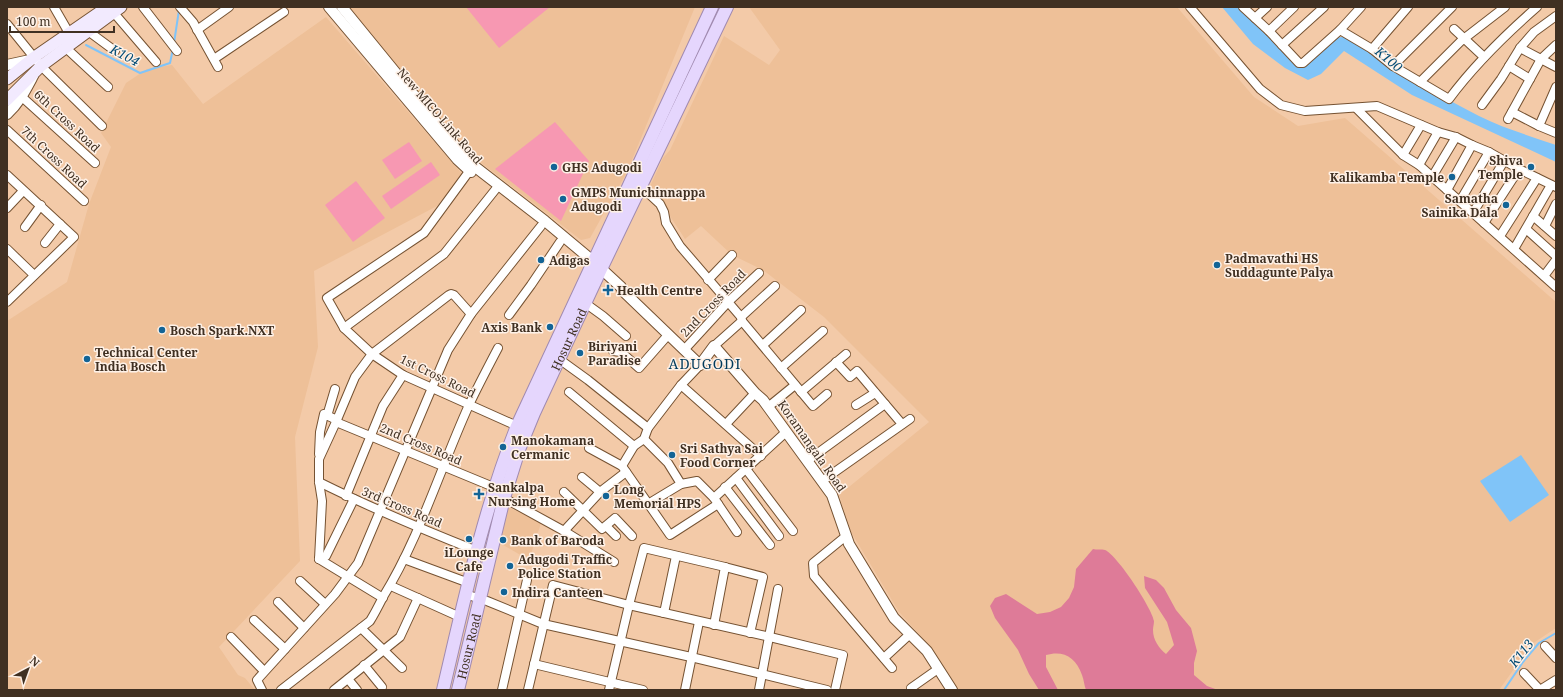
<svg xmlns="http://www.w3.org/2000/svg" width="1563" height="697" font-family="'Noto Serif',serif">
	<style>
		.built { fill: #eec098 }
		.green { fill: #f798b2 }
		.forest { fill: #de7b98 }
		.water { fill: #80c4f8 }
		.lines { fill: none; stroke-linecap: round; stroke-linejoin: round }
		.stream { stroke: #80c4f8; stroke-width: 2 }
		.minor-casing { stroke: #755232; stroke-width: 10 }
		.tertiary-casing { stroke: #755232; stroke-width: 12 }
		.secondary-casing { stroke: #755232; stroke-width: 13 }
		.primary-casing { stroke: #a08ab0; stroke-width: 14 }
		.minor { stroke: #fff; stroke-width: 8 }
		.tertiary { stroke: #fff; stroke-width: 10 }
		.secondary { stroke: #f2eafe; stroke-width: 11 }
		.primary { stroke: #e5d6fd; stroke-width: 12 }
		.poi-dot { fill: #136496; stroke: #fef1e7; stroke-width: 1.5 }
		.labels { text-anchor: middle; dominant-baseline: central; stroke-width: 3; stroke-linejoin: round; paint-order: stroke }
		.street-label { font-size: 12px; fill: #403022; stroke: #fef1e7 }
		.poi-label { font-size: 12px; font-weight: bold; fill: #403022; stroke: #fef1e7; text-anchor: start }
		.water-label { font-size: 13px; font-style: italic; fill: #054d76; stroke: #fef1e7 }
		.quarter-label { font-size: 14px; letter-spacing: 1px; fill: #003a5c; stroke: #fef1e7 }
	</style>
	<rect width="100%" height="100%" fill="#f3caa8"/>
	<g class="built">
		<path d="M346 7H695L627 172 590 238 581 240 480 162Z"/>
		<path d="M749 7H1177L1254 97 1298 126 1345 118 1556 302V628L1532 644 1499 690H957L930 646 899 612 851 532 839 495 929 422 824 317 763 270 732 255 701 226 685 239 662 204 648 191 663 158 670 150 724 36 769 65 780 50Z"/>
		<path d="M326 17 463 175 437 206 314 271 318 347 295 437 300 561 219 647 238 675 245 678 255 690H7V321L67 282 89 204 111 147 101 133 126 83 147 69 172 65 203 104Z"/>
		<path d="M508 507 541 523 529 560 498 542Z"/>
	</g>
	<g class="green">
		<path d="M466 7H550L499 48Z"/>
		<path d="M555 122 589 161 561 221 495 169Z"/>
		<path d="M409 142 422 161 395 179 382 160Z"/>
		<path d="M431 162 440 175 391 209 382 196Z"/>
		<path d="M356 181 385 218 353 242 325 205Z"/>
	</g>
	<path class="forest" d="M1093 549C1096 550 1102 549 1105 550 1117 555 1152 608 1154 621 1154 624 1153 627 1153 630 1153 640 1159 648 1166 654L1174 645 1167 622 1145 588 1144 576 1156 580 1164 588 1176 610 1191 628 1197 651 1194 663V675L1207 686 1218 690H1086C1084 685 1084 680 1082 675 1076 657 1063 650 1046 655V667L1058 690H1039L1029 674 1018 650 995 618 990 606 995 598 1006 594 1037 614 1050 612 1061 607 1069 598 1074 587 1076 569Z"/>
	<g class="water">
		<path d="M1222 7H1241L1267 35 1300 66C1309 59 1331 37 1342 37 1354 38 1377 55 1387 62 1417 81 1447 100 1479 116 1503 128 1530 136 1556 145V162L1412 95 1344 51 1321 74 1308 80 1285 68 1253 44Z"/>
		<path d="M1521 455 1549 495 1510 522 1480 481Z"/>
	</g>
	<g class="lines">
		<g class="stream">
			<path d="M174 43 179 10"/>
			<path d="M86 45 140 73 170 63 173 49"/>
			<path d="M1504 690 1523 662 1539 643 1556 633"/>
		</g>
		<defs>
			<g id="minor">
				<path d="M54 7 69 33"/>
				<path d="M143 7 177 51"/>
				<path d="M180 7 193 22 218 67"/>
				<path d="M1190 7 1260 89 1281 105 1305 111 1377 106 1438 132 1456 137 1472 145 1489 152 1519 169 1556 187"/>
				<path d="M1243 7 1269 31 1299 63H1303L1340 30"/>
				<path d="M1361 7 1340 30 1372 49 1393 66 1449 99C1475 64 1505 35 1537 7"/>
				<path d="M114 13 156 62"/>
				<path d="M1255 18 1267 7"/>
				<path d="M7 24 41 66 102 126"/>
				<path d="M1454 29 1484 57"/>
				<path d="M197 30 229 7"/>
				<path d="M88 31 115 51"/>
				<path d="M1269 31 1294 7"/>
				<path d="M1282 45 1324 7"/>
				<path d="M66 48 108 87"/>
				<path d="M1520 48 1556 67"/>
				<path d="M1372 49 1408 7"/>
				<path d="M214 59 284 12"/>
				<path d="M1393 66 1452 7"/>
				<path d="M1509 66 1530 79"/>
				<path d="M1420 82 1461 41 1505 7"/>
				<path d="M1556 87 1539 126 1556 133"/>
				<path d="M22 97 95 163"/>
				<path d="M1482 105 1501 79 1520 48 1534 32 1556 16"/>
				<path d="M1357 109 1403 155 1419 165 1556 287"/>
				<path d="M1512 112 1539 126"/>
				<path d="M1508 119 1541 59 1556 45"/>
				<path d="M7 130 84 201"/>
				<path d="M1403 155 1421 125"/>
				<path d="M1419 165 1438 132"/>
				<path d="M473 166 424 233 327 298 344 328 372 354 403 375 517 426"/>
				<path d="M7 175 74 237 7 302"/>
				<path d="M1432 177 1456 137"/>
				<path d="M640 187 646 191 660 204 664 212 666 223 680 246 741 317 742 321 813 406 827 394"/>
				<path d="M1447 190 1472 145"/>
				<path d="M1460 201 1489 152"/>
				<path d="M7 208 23 191"/>
				<path d="M1473 213 1504 161"/>
				<path d="M1533 216 1556 236"/>
				<path d="M1484 223 1519 169"/>
				<path d="M1545 226 1556 204"/>
				<path d="M25 227 41 205"/>
				<path d="M1526 229 1556 256"/>
				<path d="M1500 236 1537 178"/>
				<path d="M45 243 60 224"/>
				<path d="M7 249 34 275"/>
				<path d="M1514 249 1551 185"/>
				<path d="M1544 276 1556 260"/>
				<path d="M708 280 732 255"/>
				<path d="M585 303 603 316 626 336"/>
				<path d="M509 315 531 285 560 242"/>
				<path d="M741 317 775 286"/>
				<path d="M344 328 444 254 499 185"/>
				<path d="M763 345 801 310"/>
				<path d="M714 346 742 321"/>
				<path d="M684 350 728 302 759 273"/>
				<path d="M613 351 621 352 639 368 668 335"/>
				<path d="M559 359 588 380 648 428"/>
				<path d="M836 362 850 377 857 371 885 404"/>
				<path d="M781 368 823 331"/>
				<path d="M681 385 761 456"/>
				<path d="M569 392 634 446"/>
				<path d="M801 392 846 354"/>
				<path d="M856 405 875 393"/>
				<path d="M768 407 795 385"/>
				<path d="M327 416 335 389"/>
				<path d="M336 422 496 488"/>
				<path d="M726 424 755 393"/>
				<path d="M644 439 668 463 681 484"/>
				<path d="M589 448 622 466 670 535 718 504"/>
				<path d="M319 454 320 432 324 414 337 420"/>
				<path d="M807 461 885 404 902 424"/>
				<path d="M622 466 634 446 644 439 648 428 681 385 700 365"/>
				<path d="M746 469 793 531"/>
				<path d="M582 477 600 492"/>
				<path d="M736 478 779 536"/>
				<path d="M822 481 910 419"/>
				<path d="M319 482C371 508 424 530 477 551"/>
				<path d="M725 487 770 545"/>
				<path d="M564 492 602 529 615 518 632 536"/>
				<path d="M346 496 383 406 403 375"/>
				<path d="M504 498 564 531 614 562"/>
				<path d="M648 504 681 484 697 481 714 498"/>
				<path d="M606 526 616 536"/>
				<path d="M564 531 600 492 626 472"/>
				<path d="M737 532 714 498 786 432"/>
				<path d="M846 536 813 563 814 576 892 668"/>
				<path d="M319 559 322 501 319 482V459L336 422 355 377 372 354 449 295 451 294 454 295 471 314"/>
				<path d="M319 559 383 598"/>
				<path d="M319 559 326 556 354 499"/>
				<path d="M404 559 469 583"/>
				<path d="M725 567 763 577 750 633"/>
				<path d="M300 581 325 604"/>
				<path d="M391 586 460 617"/>
				<path d="M465 594 487 601 543 624 691 657 827 690"/>
				<path d="M278 602 304 628"/>
				<path d="M664 613 676 556"/>
				<path d="M254 620 285 649"/>
				<path d="M361 628 402 668"/>
				<path d="M231 637 264 671"/>
				<path d="M1545 646 1556 658"/>
				<path d="M884 658 910 634"/>
				<path d="M534 664 643 690"/>
				<path d="M364 665 382 687"/>
				<path d="M1524 673 1540 690"/>
				<path d="M348 679 357 690"/>
				<path d="M911 688 938 669"/>
				<path d="M262 690 257 680 335 594 358 563 448 350 471 314 541 226"/>
				<path d="M281 690 370 621C375 613 379 605 383 597 420 537 440 469 469 405 478 386 488 367 498 348"/>
				<path d="M334 690 400 637 418 598"/>
				<path d="M502 690 527 580"/>
				<path d="M528 690 553 585 629 605 770 637 843 655 835 690"/>
				<path d="M609 690 629 605 644 548 725 567 714 625"/>
				<path d="M685 690 699 622"/>
				<path d="M759 690 778 589"/>
				<path d="M1540 690 1556 680"/>
			</g>
			<g id="tertiary">
				<path d="M329 7 457 159 471 172"/>
				<path d="M342 7 453 143 474 166 545 221 594 262 621 287 623 291 700 365 714 346 755 393 763 400 832 495 849 544 894 618 927 651 952 690"/>
				<path d="M7 65 30 60"/>
				<path d="M7 114C19 103 25 91 33 76"/>
			</g>
			<g id="secondary">
				<path d="M7 79 33 58 107 7"/>
				<path d="M7 100 41 66 121 7"/>
			</g>
			<g id="primary">
				<path d="M443 690C464 601 483 511 517 426L712 7"/>
				<path id="s1" d="M458 690 504 498 520 447 534 413 601 269 727 7"/>
			</g>
		</defs>
		<use href="#minor" class="minor-casing"/>
		<use href="#tertiary" class="tertiary-casing"/>
		<use href="#secondary" class="secondary-casing"/>
		<use href="#primary" class="primary-casing"/>
		<use href="#minor" class="minor"/>
		<use href="#tertiary" class="tertiary"/>
		<use href="#secondary" class="secondary"/>
		<use href="#primary" class="primary"/>
	</g>
	<g class="poi-dot">
		<circle cx="554" cy="167" r="4"/>
		<circle cx="1531" cy="167" r="4"/>
		<circle cx="1452" cy="177" r="4"/>
		<circle cx="563" cy="199" r="4"/>
		<circle cx="1506" cy="205" r="4"/>
		<circle cx="541" cy="260" r="4"/>
		<circle cx="1217" cy="265" r="4"/>
		<path d="M606 284h4v4h4v4h-4v4h-4v-4h-4v-4h4z"/>
		<circle cx="550" cy="327" r="4"/>
		<circle cx="162" cy="330" r="4"/>
		<circle cx="580" cy="353" r="4"/>
		<circle cx="87" cy="359" r="4"/>
		<circle cx="503" cy="447" r="4"/>
		<circle cx="672" cy="455" r="4"/>
		<path d="M477 488h4v4h4v4h-4v4h-4v-4h-4v-4h4z"/>
		<circle cx="606" cy="496" r="4"/>
		<circle cx="469" cy="539" r="4"/>
		<circle cx="503" cy="540" r="4"/>
		<circle cx="510" cy="566" r="4"/>
		<circle cx="504" cy="592" r="4"/>
	</g>
	<g class="labels">
		<g class="street-label">
			<text transform="translate(440 116) rotate(49)">New MICO Link Road</text>
			<text transform="translate(67 121) rotate(43)">6th Cross Road</text>
			<text transform="translate(54 157) rotate(43)">7th Cross Road</text>
			<text transform="translate(713 303) rotate(-46)">2nd Cross Road</text>
			<text stroke="none"><textPath href="#s1" startOffset="369">Hosur Road</textPath></text>
			<text transform="translate(438 376) rotate(26)">1st Cross Road</text>
			<text transform="translate(421 444) rotate(23)">2nd Cross Road</text>
			<text transform="translate(812 446) rotate(55)">Koramangala Road</text>
			<text transform="translate(402 507) rotate(23)">3rd Cross Road</text>
			<text stroke="none"><textPath href="#s1" startOffset="45">Hosur Road</textPath></text>
		</g>
		<g class="poi-label">
			<text x="1523" y="160" text-anchor="end">Shiva<tspan x="1523" dy="14">Temple</tspan></text>
			<text x="562" y="167">GHS Adugodi</text>
			<text x="1444" y="177" text-anchor="end">Kalikamba Temple</text>
			<text x="571" y="192">GMPS Munichinnappa<tspan x="571" dy="14">Adugodi</tspan></text>
			<text x="1498" y="198" text-anchor="end">Samatha<tspan x="1498" dy="14">Sainika Dala</tspan></text>
			<text x="1225" y="258">Padmavathi HS<tspan x="1225" dy="14">Suddagunte Palya</tspan></text>
			<text x="549" y="260">Adigas</text>
			<text x="617" y="290">Health Centre</text>
			<text x="542" y="327" text-anchor="end">Axis Bank</text>
			<text x="170" y="330">Bosch Spark.NXT</text>
			<text x="588" y="346">Biriyani<tspan x="588" dy="14">Paradise</tspan></text>
			<text x="95" y="352">Technical Center<tspan x="95" dy="14">India Bosch</tspan></text>
			<text x="511" y="440">Manokamana<tspan x="511" dy="14">Cermanic</tspan></text>
			<text x="680" y="448">Sri Sathya Sai<tspan x="680" dy="14">Food Corner</tspan></text>
			<text x="488" y="487">Sankalpa<tspan x="488" dy="14">Nursing Home</tspan></text>
			<text x="614" y="489">Long<tspan x="614" dy="14">Memorial HPS</tspan></text>
			<text x="511" y="540">Bank of Baroda</text>
			<text x="469" y="552" text-anchor="middle">iLounge<tspan x="469" dy="14">Cafe</tspan></text>
			<text x="518" y="559">Adugodi Traffic<tspan x="518" dy="14">Police Station</tspan></text>
			<text x="512" y="592">Indira Canteen</text>
		</g>
		<g class="water-label">
			<text transform="translate(125 55) rotate(28)">K104</text>
			<text transform="translate(1389 59) rotate(40)">K100</text>
			<text transform="translate(1521 653) rotate(-52)">K113</text>
		</g>
		<g class="quarter-label">
			<text x="705" y="363">ADUGODI</text>
		</g>
	</g>
	<rect width="1563" height="697" fill="none" stroke="#403022" stroke-width="16"/>
	<g transform="translate(28 669) rotate(41)" stroke="#fef1e7" stroke-width="3" paint-order="stroke">
	<path d="M0-3L7 15L0 10L-7 15Z" fill="#403022"/>
	<text y="-6" font-size="11" font-weight="bold" text-anchor="middle" fill="#403022">N</text>
	</g>
	<path d="M10 26v6h104v-6" fill="none" stroke="#403022" stroke-width="2"/>
	<text x="16" y="26" font-size="12" fill="#403022" stroke="#fef1e7" stroke-width="3" paint-order="stroke">100 m</text>
</svg>
